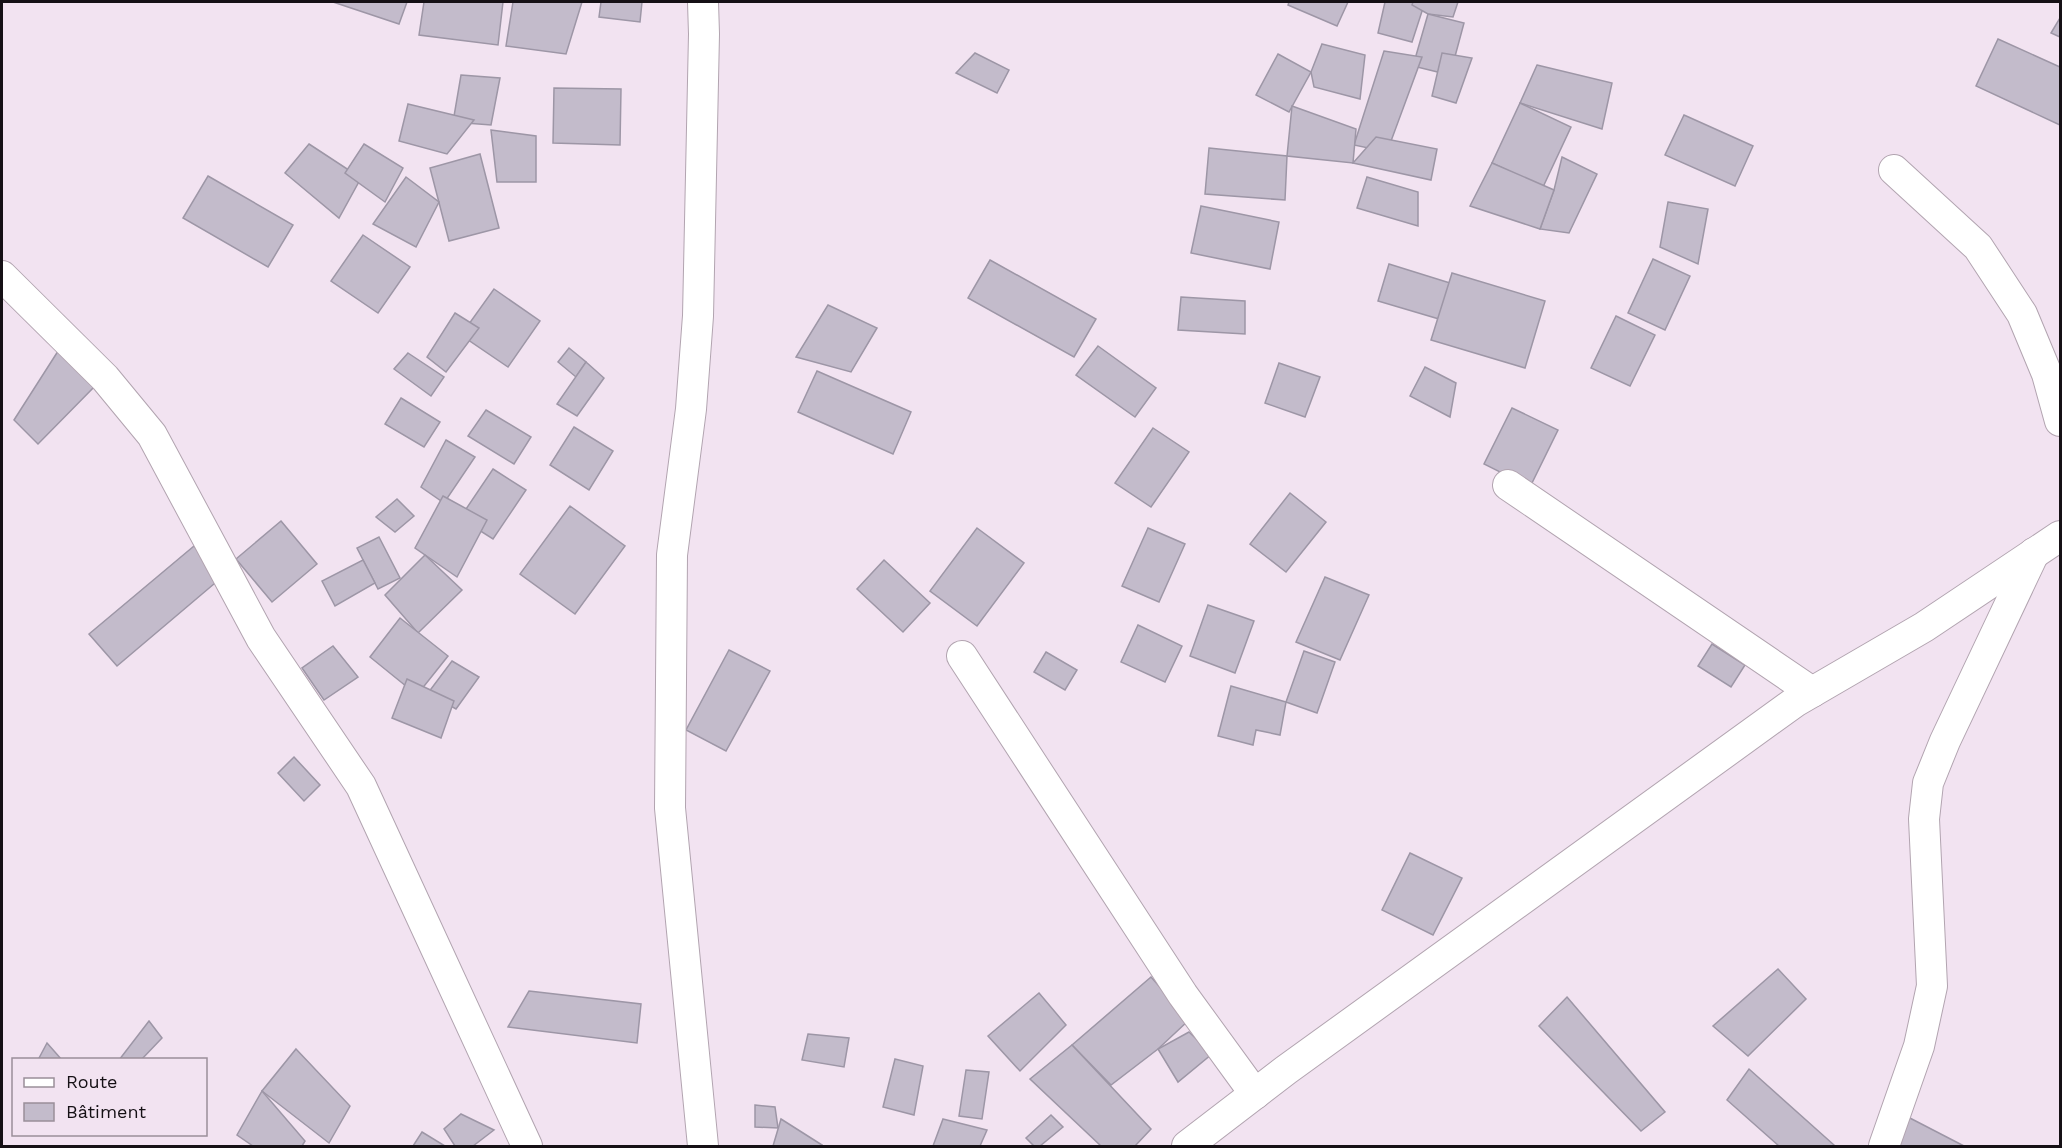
<svg xmlns="http://www.w3.org/2000/svg" width="2062" height="1148" font-family="'Work Sans',sans-serif">
	<style>
		.building { fill: #c3bbcb; stroke: #9d96a6; stroke-width: 1.5 }
		.lines { fill: none; stroke-linecap: round; stroke-linejoin: round }
		.street-casing { stroke: #b2a4b0; stroke-width: 32 }
		.street { stroke: #fff; stroke-width: 30 }
	</style>
	<rect width="100%" height="100%" fill="#f2e3f1"/>
	<g class="building">
		<path d="M333 2H407L399 24Z"/>
		<path d="M424 2H503L498 45 419 35Z"/>
		<path d="M513 2H582L566 54 506 46Z"/>
		<path d="M601 2H642L640 22 599 17Z"/>
		<path d="M1289 2H1348L1337 26 1288 5Z"/>
		<path d="M1385 2H1425L1412 42 1378 33Z"/>
		<path d="M1413 2H1458L1453 17 1428 14 1412 5Z"/>
		<path d="M1428 14 1464 23 1450 75 1413 66Z"/>
		<path d="M2060 18V37L2051 33Z"/>
		<path d="M1998 39 2060 67V125L1976 86Z"/>
		<path d="M1322 44 1365 55 1360 99 1314 87 1311 72Z"/>
		<path d="M1384 51 1422 57 1387 152 1354 145Z"/>
		<path d="M975 53 1009 70 997 93 956 73Z"/>
		<path d="M1442 53 1472 58 1456 103 1432 96Z"/>
		<path d="M1278 54 1311 72 1289 112 1256 95Z"/>
		<path d="M1537 65 1612 83 1602 129 1520 103Z"/>
		<path d="M461 75 500 78 491 125 453 122Z"/>
		<path d="M554 88 621 89 620 145 553 143Z"/>
		<path d="M1520 103 1571 127 1543 187 1492 163Z"/>
		<path d="M408 104 474 120 447 154 399 141Z"/>
		<path d="M1292 106 1356 129 1353 163 1287 156Z"/>
		<path d="M1684 115 1753 146 1735 186 1665 155Z"/>
		<path d="M491 130 536 136V182H497Z"/>
		<path d="M1376 137 1437 149 1431 180 1353 163Z"/>
		<path d="M309 144 361 178 339 218 285 173Z"/>
		<path d="M364 144 403 168 385 202 345 173Z"/>
		<path d="M1209 148 1287 156 1285 200 1205 194Z"/>
		<path d="M480 154 499 228 449 241 430 168Z"/>
		<path d="M1562 157 1597 174 1569 233 1540 229 1554 190Z"/>
		<path d="M1492 163 1554 190 1540 229 1470 206Z"/>
		<path d="M208 176 293 225 268 267 183 218Z"/>
		<path d="M406 177 439 202 416 247 373 224Z"/>
		<path d="M1367 177 1418 192V226L1357 208Z"/>
		<path d="M1668 202 1708 209 1698 264 1660 247Z"/>
		<path d="M1201 206 1279 222 1270 269 1191 253Z"/>
		<path d="M363 235 410 267 378 313 331 281Z"/>
		<path d="M1653 259 1690 276 1665 330 1628 313Z"/>
		<path d="M990 260 1096 319 1074 357 968 298Z"/>
		<path d="M1389 264 1450 283 1439 319 1378 301Z"/>
		<path d="M1452 273 1545 301 1525 368 1431 340Z"/>
		<path d="M494 289 540 321 508 367 461 335Z"/>
		<path d="M1181 297 1245 301V334L1178 330Z"/>
		<path d="M828 305 877 328 851 372 796 357Z"/>
		<path d="M455 313 479 328 446 372 427 357Z"/>
		<path d="M1616 316 1655 335 1630 386 1591 368Z"/>
		<path d="M1098 346 1156 388 1135 417 1076 375Z"/>
		<path d="M60 348 97 384 38 444 14 420Z"/>
		<path d="M569 348 586 362 576 377 558 362Z"/>
		<path d="M408 353 444 377 431 396 394 369Z"/>
		<path d="M586 362 604 378 577 416 557 404Z"/>
		<path d="M1279 363 1320 377 1305 417 1265 403Z"/>
		<path d="M1425 367 1456 383 1450 417 1410 396Z"/>
		<path d="M817 371 911 412 893 454 798 412Z"/>
		<path d="M401 398 440 422 424 447 385 424Z"/>
		<path d="M1512 408 1558 430 1530 487 1484 464Z"/>
		<path d="M486 410 531 437 514 464 468 436Z"/>
		<path d="M574 427 613 451 589 490 550 465Z"/>
		<path d="M1153 428 1189 452 1151 507 1115 483Z"/>
		<path d="M446 440 475 457 444 503 421 487Z"/>
		<path d="M493 469 526 490 493 539 460 518Z"/>
		<path d="M1290 493 1326 522 1286 572 1250 544Z"/>
		<path d="M443 496 487 520 457 577 415 548Z"/>
		<path d="M397 499 414 516 395 532 376 517Z"/>
		<path d="M570 506 625 546 575 614 520 574Z"/>
		<path d="M281 521 317 564 272 602 236 559Z"/>
		<path d="M977 528 1024 563 977 626 930 591Z"/>
		<path d="M1148 528 1185 544 1159 602 1122 586Z"/>
		<path d="M379 537 400 578 378 589 357 548Z"/>
		<path d="M194 546 221 578 117 666 89 634Z"/>
		<path d="M425 555 462 590 418 633 385 595Z"/>
		<path d="M363 560 375 583 335 606 322 581Z"/>
		<path d="M884 560 930 603 903 632 857 589Z"/>
		<path d="M1325 577 1369 595 1340 660 1296 642Z"/>
		<path d="M1208 605 1254 621 1235 673 1190 656Z"/>
		<path d="M400 618 448 656 417 695 370 657Z"/>
		<path d="M1138 625 1182 646 1165 682 1121 662Z"/>
		<path d="M1712 644 1745 665 1731 687 1698 666Z"/>
		<path d="M333 646 358 677 324 700 302 668Z"/>
		<path d="M729 650 770 671 726 751 686 730Z"/>
		<path d="M1304 651 1335 662 1317 713 1286 702Z"/>
		<path d="M1046 652 1077 670 1065 690 1034 672Z"/>
		<path d="M452 661 479 677 456 709 428 693Z"/>
		<path d="M407 679 454 701 441 738 392 718Z"/>
		<path d="M1231 686 1286 702 1280 735 1256 730 1253 745 1218 736Z"/>
		<path d="M294 757 320 785 304 801 278 773Z"/>
		<path d="M1410 853 1462 878 1433 935 1382 910Z"/>
		<path d="M1778 969 1806 999 1748 1056 1713 1026Z"/>
		<path d="M1151 977 1189 1020 1158 1049 1111 1085 1072 1045Z"/>
		<path d="M529 991 641 1004 637 1043 508 1027Z"/>
		<path d="M1039 993 1066 1025 1020 1071 988 1036Z"/>
		<path d="M1567 997 1665 1112 1641 1131 1539 1026Z"/>
		<path d="M149 1021 162 1038 141 1060H119Z"/>
		<path d="M1189 1032 1212 1054 1178 1082 1158 1049Z"/>
		<path d="M808 1034 849 1038 844 1067 802 1060Z"/>
		<path d="M47 1043 62 1060H38Z"/>
		<path d="M1072 1045 1151 1129 1135 1146H1101L1030 1079Z"/>
		<path d="M296 1049 350 1106 329 1143 262 1091Z"/>
		<path d="M895 1059 923 1066 914 1115 883 1107Z"/>
		<path d="M1749 1069 1834 1145 1832 1146H1779L1727 1100Z"/>
		<path d="M966 1070 989 1072 982 1119 959 1116Z"/>
		<path d="M262 1091 305 1141 302 1146H253L237 1135Z"/>
		<path d="M755 1105 775 1107 778 1128 755 1127Z"/>
		<path d="M461 1114 494 1130 473 1146H455L444 1129Z"/>
		<path d="M1051 1115 1063 1127 1040 1146H1034L1026 1138Z"/>
		<path d="M1906 1116 1964 1146H1899Z"/>
		<path d="M781 1119 822 1145 821 1146H773Z"/>
		<path d="M943 1119 987 1130 980 1146H933Z"/>
		<path d="M422 1132 445 1146H413Z"/>
	</g>
	<g class="lines">
		<defs>
			<g id="street">
				<path d="M1894 170 1978 247 2022 314 2047 374 2060 421"/>
				<path d="M2 276 105 378 152 435 261 638 361 786 527 1146"/>
				<path d="M1508 485 1812 692"/>
				<path d="M962 656 1183 995 1255 1094"/>
				<path d="M703 1146 670 808 672 555 691 409 698 316 704 34 703 2"/>
				<path d="M1187 1146 1286 1070 1795 702 1924 627 2060 536"/>
				<path d="M1884 1146 1919 1046 1932 986 1924 819 1928 783 1945 741 2034 553"/>
			</g>
		</defs>
		<use href="#street" class="street-casing"/>
		<use href="#street" class="street"/>
	</g>
	<rect width="2062" height="1148" fill="none" stroke="#151015" stroke-width="6"/>
	<rect x="12" y="1058" width="195" height="78" fill="#f2e3f1" stroke="#9a8f99" stroke-width="1.5"/>
	<rect x="24" y="1078" width="30" height="9" fill="#ffffff" stroke="#9a8f99" stroke-width="1.5"/>
	<text x="66" y="1088" font-size="18" fill="#151015">Route</text>
	<rect x="24" y="1103" width="30" height="18" fill="#c3bbcb" stroke="#9a8f99" stroke-width="1.5"/>
	<text x="66" y="1118" font-size="18" fill="#151015">Bâtiment</text>
</svg>
